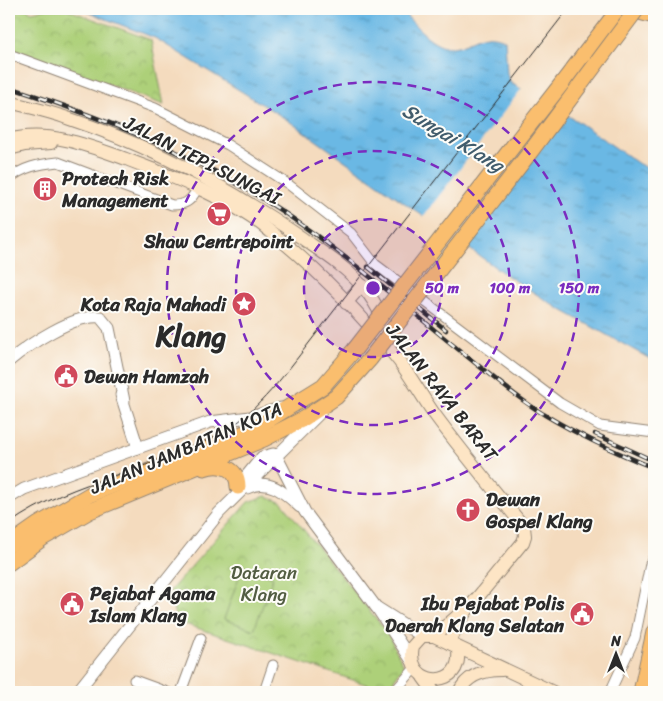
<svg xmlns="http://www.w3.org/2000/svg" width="663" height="701" font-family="Sriracha,sans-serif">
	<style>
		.park { fill: url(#park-crowns); stroke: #6c7e52 }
		.pitch { fill: #add079; stroke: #6c7e52 }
		.water { fill: url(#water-ripples); stroke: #4a7288 }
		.pier { fill: #f4dbbe }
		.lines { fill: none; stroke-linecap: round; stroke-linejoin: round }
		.minor-casing { stroke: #908374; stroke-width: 11 }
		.tertiary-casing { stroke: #908374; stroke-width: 13 }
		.secondary-casing { stroke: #908374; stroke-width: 14 }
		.trunk-casing { stroke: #908374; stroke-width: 17 }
		.minor { stroke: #fff; stroke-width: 9 }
		.tertiary { stroke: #fff; stroke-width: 11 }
		.secondary { stroke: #fde5c5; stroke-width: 12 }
		.trunk { stroke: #fabe6e; stroke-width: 15 }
		.tram { stroke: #2b2b2b; stroke-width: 1 }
		.rail-casing { stroke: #2b2b2b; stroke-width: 4.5 }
		.rail { stroke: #fdfcf7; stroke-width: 2.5; stroke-dasharray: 8; stroke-linecap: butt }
		.trunk-bridge-casing { stroke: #908374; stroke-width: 17; stroke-linecap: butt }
		.trunk-bridge { stroke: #fabe6e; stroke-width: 15 }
		.ring { fill: none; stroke: #7b2cbf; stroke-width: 2.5; stroke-dasharray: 9 6 }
		.labels { text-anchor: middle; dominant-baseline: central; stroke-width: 4; stroke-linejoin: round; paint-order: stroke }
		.street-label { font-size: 19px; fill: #2b2b2b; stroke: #fdfcf7 }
		.poi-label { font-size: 19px; font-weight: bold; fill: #2b2b2b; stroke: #fdfcf7; text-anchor: start }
		.park-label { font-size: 19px; fill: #525d42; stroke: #fdfcf7 }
		.water-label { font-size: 20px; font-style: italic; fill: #415c6c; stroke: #fdfcf7 }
		.town-label { font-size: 29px; font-weight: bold; fill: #2b2b2b; stroke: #fdfcf7 }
		.centre { fill: #7b2cbf; stroke: #fdfcf7; stroke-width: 2.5 }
		.ring-label { font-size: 15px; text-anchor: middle; font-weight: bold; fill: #7b2cbf; stroke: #fdfcf7; stroke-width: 4; stroke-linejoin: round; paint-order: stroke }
	</style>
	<defs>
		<pattern id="park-crowns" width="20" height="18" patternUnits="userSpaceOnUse" patternTransform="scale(1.25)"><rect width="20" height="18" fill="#add079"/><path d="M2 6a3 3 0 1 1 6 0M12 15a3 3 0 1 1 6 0" fill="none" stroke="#95b369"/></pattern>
		<pattern id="water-ripples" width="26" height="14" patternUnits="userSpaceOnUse" patternTransform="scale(1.25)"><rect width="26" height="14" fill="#6ab8e4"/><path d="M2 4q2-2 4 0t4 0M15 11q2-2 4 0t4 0" fill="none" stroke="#5796b9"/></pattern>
	</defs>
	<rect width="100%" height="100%" fill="#fdfcf7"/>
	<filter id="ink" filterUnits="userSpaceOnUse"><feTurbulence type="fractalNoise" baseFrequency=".02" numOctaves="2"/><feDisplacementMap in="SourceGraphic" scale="10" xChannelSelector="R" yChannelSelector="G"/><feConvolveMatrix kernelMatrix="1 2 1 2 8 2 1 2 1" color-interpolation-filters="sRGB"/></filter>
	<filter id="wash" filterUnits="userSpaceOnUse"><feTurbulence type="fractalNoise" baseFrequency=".0096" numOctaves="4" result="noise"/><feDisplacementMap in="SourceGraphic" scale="20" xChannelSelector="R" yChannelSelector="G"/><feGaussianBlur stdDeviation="1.12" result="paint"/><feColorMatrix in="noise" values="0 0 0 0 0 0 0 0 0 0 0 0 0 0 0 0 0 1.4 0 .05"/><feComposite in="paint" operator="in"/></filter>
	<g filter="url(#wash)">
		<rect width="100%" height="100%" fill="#f4dbbe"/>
		<g class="park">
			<path d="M9 9H26L32 12 45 9H66L151 40 164 105 9 48Z"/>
			<path d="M266 496 282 503 387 632 404 666 386 691 176 621 170 591 248 502Z"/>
		</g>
		<path class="pitch" d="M243 566 273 577 254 630 224 619Z"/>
		<path class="water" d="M80 9H400C412 21 428 42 445 46 467 52 479 26 505 40L507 74 511 83 577 121 639 164 654 171V361L558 308 505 274 286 119 155 38Z"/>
		<path class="pier" d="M523 87 568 113 465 248 422 218Z"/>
	</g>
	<g filter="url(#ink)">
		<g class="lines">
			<defs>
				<g id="minor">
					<path d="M9 54 155 108 228 145 288 184 351 233 375 264 560 403 600 426 654 433"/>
					<path d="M9 179C23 167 39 164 58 162L172 205C186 205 191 201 197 189"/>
					<path d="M134 680 167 692"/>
					<path d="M181 692 201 638"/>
					<path d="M264 692 273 665"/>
					<path d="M394 692 414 669"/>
					<path d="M610 692 635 638 650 564 654 556"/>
				</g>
				<g id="tertiary">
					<path d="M9 361C28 345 74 314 100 317L109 328 124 401"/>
					<path d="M121 395 138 448"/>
					<path d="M239 485 262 457 273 454 277 457 305 512 376 607 422 636"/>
					<path d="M247 488C269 477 285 493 300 507"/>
					<path d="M9 498 24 489 210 422 250 417 281 408"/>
					<path d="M377 608 412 661"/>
					<path d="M77 692 219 513 321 412"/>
				</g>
				<g id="secondary">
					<path d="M9 102C28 107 48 111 67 118 149 145 228 187 299 236 320 251 344 265 361 285 376 300 384 322 392 341"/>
					<path d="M9 140C47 129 90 146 126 159 176 178 230 198 271 232 314 266 365 318 399 361 412 378 422 397 435 415 463 453 494 490 524 527L525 536 523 542 464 614 449 643"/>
					<path d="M9 149 25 145 51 143"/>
					<path d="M346 303 362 285"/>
					<path d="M434 636 462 612"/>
					<path d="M458 648C458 653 459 659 457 664 450 689 405 683 413 646L422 636H434L553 692"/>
					<path d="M423 677 434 692"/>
					<path d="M459 692C467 675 485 670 502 670"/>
				</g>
				<g id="trunk">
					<path d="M629 9 654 16"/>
					<path d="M563 82 619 9"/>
					<path d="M204 468C220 462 238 468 238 487"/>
					<path d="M9 545 39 524 89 495 252 430 323 386 355 349"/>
					<path d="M9 563 43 538 90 511 264 439 303 419 336 397 370 359"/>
					<path d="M641 692 654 632"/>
					<path d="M652 692 654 680"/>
				</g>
			</defs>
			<use href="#minor" class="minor-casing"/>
			<use href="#tertiary" class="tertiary-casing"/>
			<use href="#secondary" class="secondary-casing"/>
			<use href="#trunk" class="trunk-casing"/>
			<use href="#minor" class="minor"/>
			<use href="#tertiary" class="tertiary"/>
			<use href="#secondary" class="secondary"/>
			<use href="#trunk" class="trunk"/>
			<path class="tram" d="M9 524C74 477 157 471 225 431 259 410 285 374 309 343L568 9"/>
			<defs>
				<g id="rail">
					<path d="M9 87C113 121 217 163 306 228 363 268 415 315 469 358 494 378 518 399 545 415 580 436 617 453 654 468"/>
					<path d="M368 267 446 330"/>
					<path d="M595 434 654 461"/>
				</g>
			</defs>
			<use href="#rail" class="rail-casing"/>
			<use href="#rail" class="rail"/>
			<defs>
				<g id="trunk-bridge">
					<path d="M355 349 563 82"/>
					<path d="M370 359 531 151 637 9"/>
				</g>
			</defs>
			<use href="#trunk-bridge" class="trunk-bridge-casing"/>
			<use href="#trunk-bridge" class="trunk-bridge"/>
		</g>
	</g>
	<circle cx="373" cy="288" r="69" fill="#7b2cbf" fill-opacity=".12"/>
	<g class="ring">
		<circle cx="373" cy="288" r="69"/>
		<circle cx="373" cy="288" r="137"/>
		<circle cx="373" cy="288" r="206"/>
	</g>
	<defs>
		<symbol id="building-disc" viewBox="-11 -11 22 22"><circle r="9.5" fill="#d1495b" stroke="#fdfcf7"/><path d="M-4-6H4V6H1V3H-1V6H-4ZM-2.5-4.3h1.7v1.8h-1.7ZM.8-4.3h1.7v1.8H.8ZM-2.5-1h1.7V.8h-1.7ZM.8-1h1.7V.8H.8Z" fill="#fff"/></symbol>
		<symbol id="supermarket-disc" viewBox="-11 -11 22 22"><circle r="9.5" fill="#d1495b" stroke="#fdfcf7"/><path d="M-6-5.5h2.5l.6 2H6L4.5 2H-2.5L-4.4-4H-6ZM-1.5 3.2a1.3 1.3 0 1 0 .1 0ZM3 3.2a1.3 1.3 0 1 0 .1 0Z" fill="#fff"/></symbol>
		<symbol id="sight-disc" viewBox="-11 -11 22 22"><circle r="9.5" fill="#d1495b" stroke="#fdfcf7"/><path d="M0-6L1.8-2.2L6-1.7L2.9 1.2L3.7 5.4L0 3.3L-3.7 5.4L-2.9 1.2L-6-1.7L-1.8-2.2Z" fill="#fff"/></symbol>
		<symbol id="civic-disc" viewBox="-11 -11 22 22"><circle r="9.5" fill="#d1495b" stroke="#fdfcf7"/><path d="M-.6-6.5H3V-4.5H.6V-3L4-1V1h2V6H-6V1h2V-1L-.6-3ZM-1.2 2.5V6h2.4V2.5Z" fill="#fff"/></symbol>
		<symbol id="church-disc" viewBox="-11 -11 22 22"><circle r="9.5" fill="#d1495b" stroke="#fdfcf7"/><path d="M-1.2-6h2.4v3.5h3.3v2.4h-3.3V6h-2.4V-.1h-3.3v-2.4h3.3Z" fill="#fff"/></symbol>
	</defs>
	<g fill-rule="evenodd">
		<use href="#building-disc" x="31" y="175" width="28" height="28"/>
		<use href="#supermarket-disc" x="205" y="200" width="28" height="28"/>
		<use href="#sight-disc" x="230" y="290" width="28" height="28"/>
		<use href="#civic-disc" x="52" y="362" width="28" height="28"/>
		<use href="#church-disc" x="454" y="496" width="28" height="28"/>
		<use href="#civic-disc" x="58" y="590" width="28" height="28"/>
		<use href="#civic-disc" x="568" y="600" width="28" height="28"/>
	</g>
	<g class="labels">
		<g class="street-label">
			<text transform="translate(202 160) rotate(27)">JALAN TEPI SUNGAI</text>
			<text transform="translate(442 392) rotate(52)">JALAN RAYA BARAT</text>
			<text transform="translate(186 448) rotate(-23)">JALAN JAMBATAN KOTA</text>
		</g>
		<g class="poi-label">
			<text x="62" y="178">Protech Risk<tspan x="62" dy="22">Management</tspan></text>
			<text x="219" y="241" text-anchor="middle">Shaw Centrepoint</text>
			<text x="226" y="304" text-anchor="end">Kota Raja Mahadi</text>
			<text x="84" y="376">Dewan Hamzah</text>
			<text x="486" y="499">Dewan<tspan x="486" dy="22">Gospel Klang</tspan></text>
			<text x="90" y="593">Pejabat Agama<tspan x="90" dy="22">Islam Klang</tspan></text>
			<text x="564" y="603" text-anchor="end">Ibu Pejabat Polis<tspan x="564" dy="22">Daerah Klang Selatan</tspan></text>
		</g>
		<g class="park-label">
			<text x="264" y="572">Dataran<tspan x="264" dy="22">Klang</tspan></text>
		</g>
		<g class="water-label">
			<text transform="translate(453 138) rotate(31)">Sungai Klang</text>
		</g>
		<g class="town-label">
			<text x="191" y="336">Klang</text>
		</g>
	</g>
	<circle cx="373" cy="288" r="8" class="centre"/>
	<g class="ring-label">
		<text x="442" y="293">50 m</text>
		<text x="510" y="293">100 m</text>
		<text x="579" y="293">150 m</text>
	</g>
	<rect width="663" height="701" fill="none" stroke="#fdfcf7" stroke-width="30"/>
	<g transform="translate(616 654)" stroke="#fdfcf7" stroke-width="4" paint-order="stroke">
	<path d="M0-4L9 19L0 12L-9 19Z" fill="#2b2b2b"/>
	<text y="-8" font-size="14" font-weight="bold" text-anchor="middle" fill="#2b2b2b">N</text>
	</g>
</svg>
